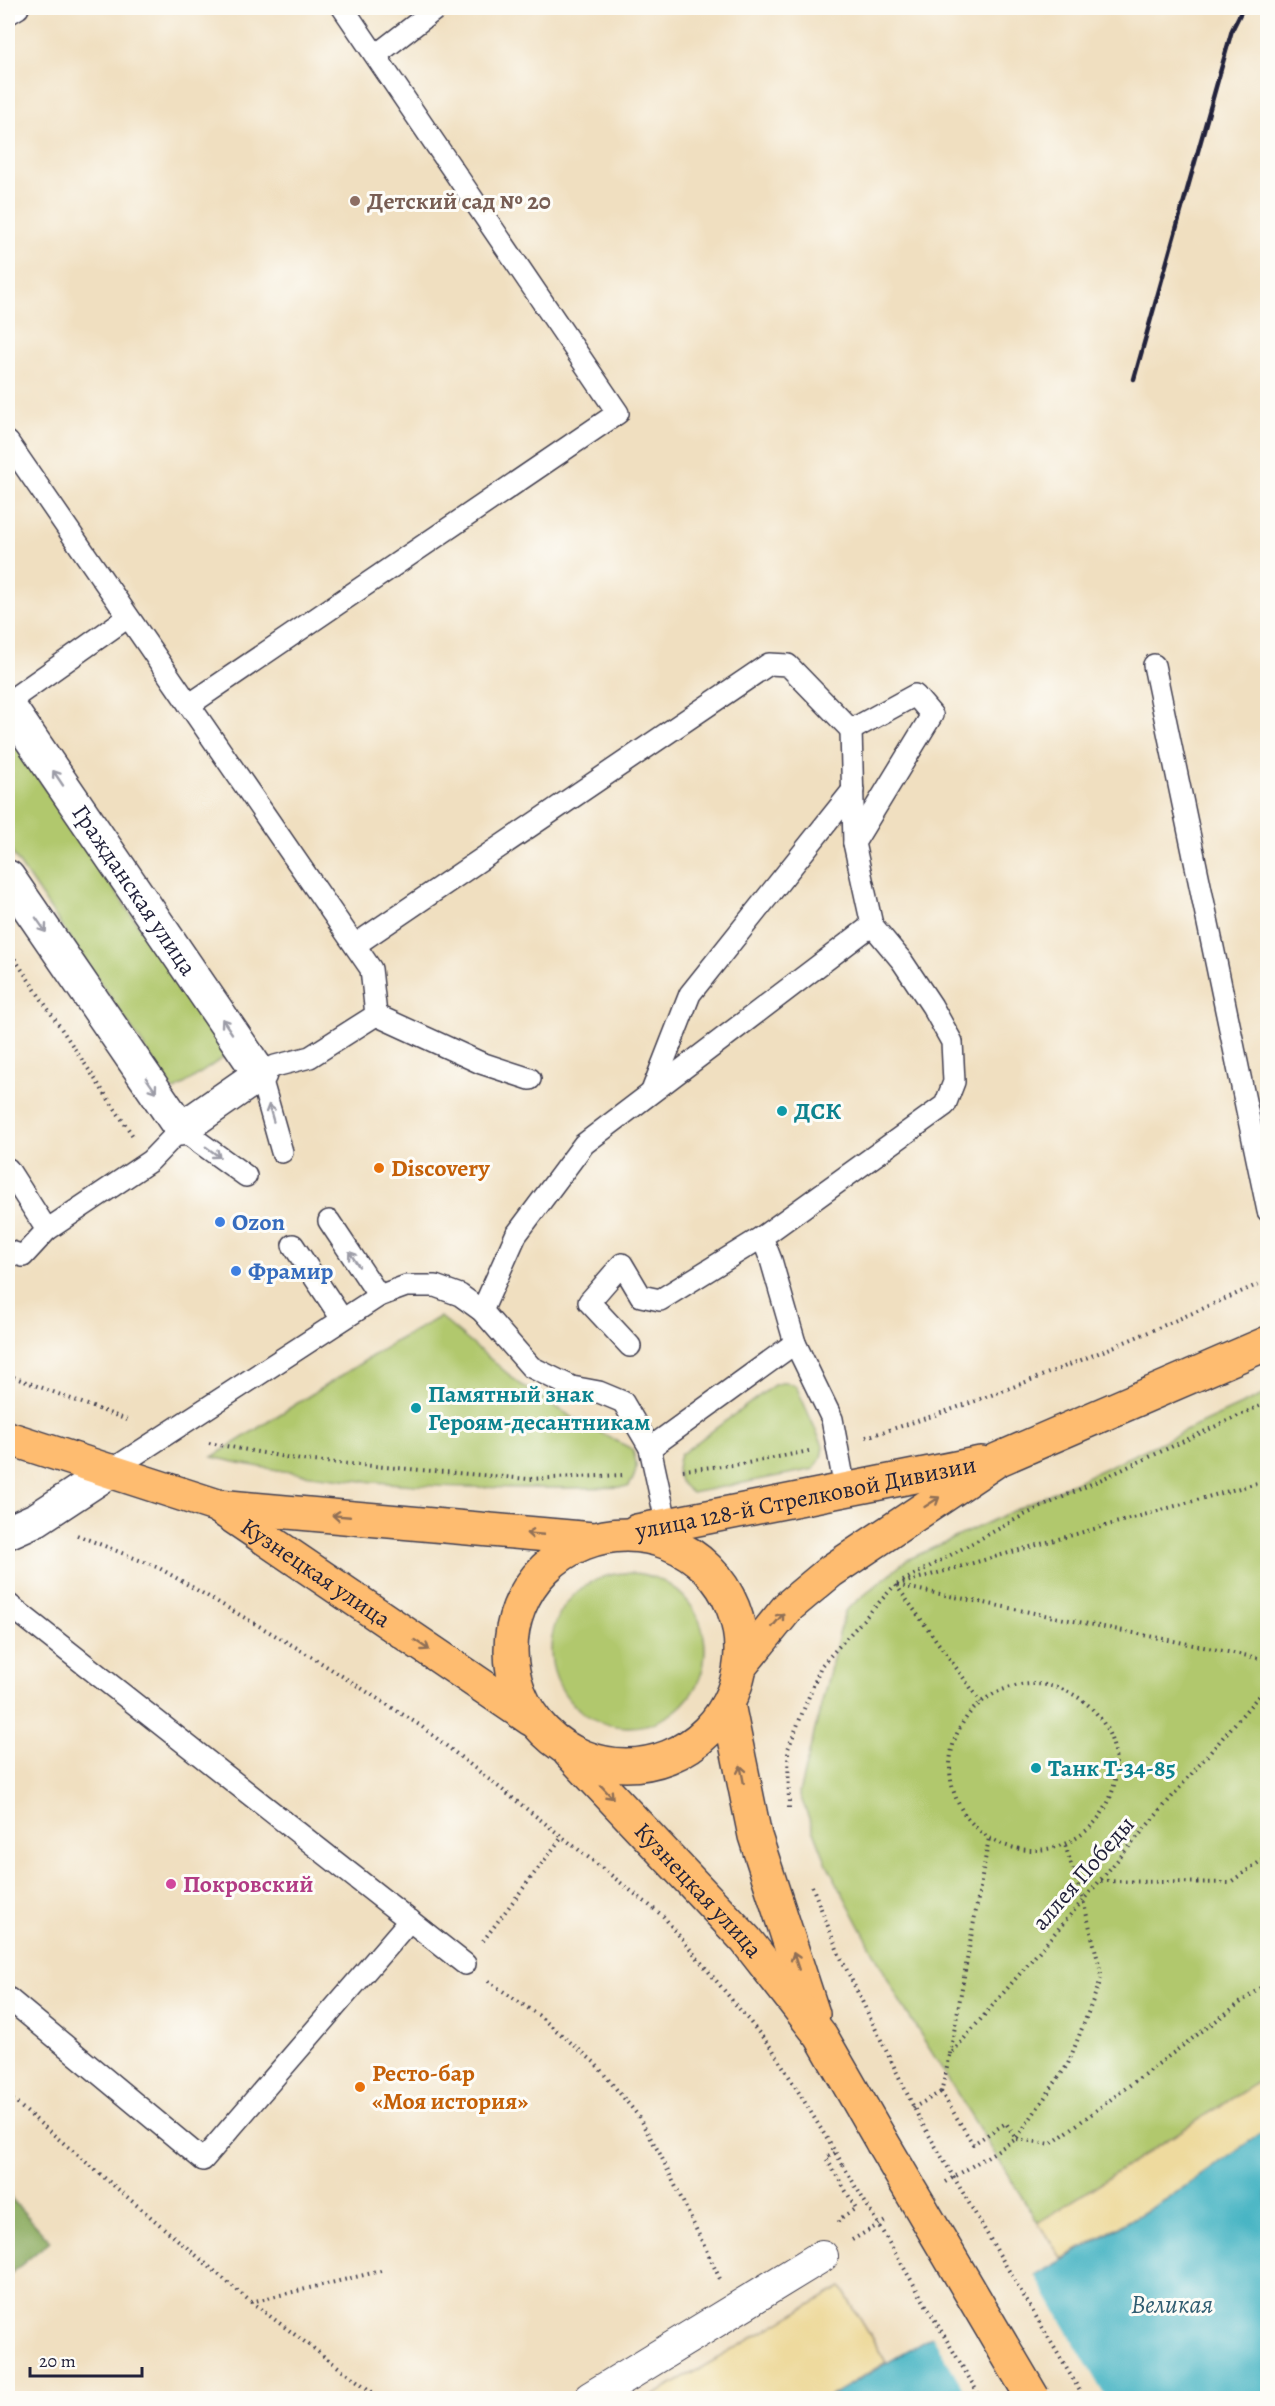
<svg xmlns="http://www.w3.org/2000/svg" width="1275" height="2406" font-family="Alegreya,serif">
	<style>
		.green { fill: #b1c86d; stroke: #6a7554; stroke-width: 1.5 }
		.forest { fill: #8cac60; stroke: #57674e; stroke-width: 1.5 }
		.sand { fill: #eeda9e; stroke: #887e6c; stroke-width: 1.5 }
		.water { fill: #48b5c4; stroke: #356c80; stroke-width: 1.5 }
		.pier { fill: #f0dfc0 }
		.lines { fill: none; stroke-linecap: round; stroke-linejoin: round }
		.service-casing { stroke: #413e4f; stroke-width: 24 }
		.pedestrian-casing { stroke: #413e4f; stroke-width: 34 }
		.minor-casing { stroke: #413e4f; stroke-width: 36 }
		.primary-casing { stroke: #413e4f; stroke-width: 36 }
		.path { stroke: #413e4f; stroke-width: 4; stroke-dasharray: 1.5 4.5; stroke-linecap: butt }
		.service { stroke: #fff; stroke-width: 21 }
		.pedestrian { stroke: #fff; stroke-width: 32 }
		.minor { stroke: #fff; stroke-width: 33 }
		.primary { stroke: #febc70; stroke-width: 33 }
		.rail { stroke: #22223b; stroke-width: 4.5 }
		.primary-bridge-casing { stroke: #413e4f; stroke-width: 36; stroke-linecap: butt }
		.path-bridge { stroke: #413e4f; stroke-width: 4; stroke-dasharray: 1.5 4.5; stroke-linecap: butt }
		.primary-bridge { stroke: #febc70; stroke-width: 33 }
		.oneway { stroke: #9c9ca7 }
		.oneway2 { stroke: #906f56 }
		.education-dot { fill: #8d6e63; stroke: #fdfcf7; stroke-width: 2 }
		.culture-dot { fill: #0f9aa8; stroke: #fdfcf7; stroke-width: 2 }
		.food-dot { fill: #e8710a; stroke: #fdfcf7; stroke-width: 2 }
		.shop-dot { fill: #3f7fe0; stroke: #fdfcf7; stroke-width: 2 }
		.hotel-dot { fill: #d1479c; stroke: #fdfcf7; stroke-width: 2 }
		.labels { text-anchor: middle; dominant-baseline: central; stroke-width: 6; stroke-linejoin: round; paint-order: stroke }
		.education-label { font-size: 24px; font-weight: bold; fill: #785e54; stroke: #fdfcf7; text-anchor: start }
		.street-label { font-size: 24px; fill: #22223b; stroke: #fdfcf7 }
		.culture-label { font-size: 24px; font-weight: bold; fill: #0d838f; stroke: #fdfcf7; text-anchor: start }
		.food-label { font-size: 24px; font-weight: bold; fill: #c56008; stroke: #fdfcf7; text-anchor: start }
		.shop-label { font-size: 24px; font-weight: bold; fill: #366cbe; stroke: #fdfcf7; text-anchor: start }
		.hotel-label { font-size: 24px; font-weight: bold; fill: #b23c85; stroke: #fdfcf7; text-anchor: start }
		.water-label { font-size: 26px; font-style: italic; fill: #315d72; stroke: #fdfcf7 }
	</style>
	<rect width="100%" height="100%" fill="#fdfcf7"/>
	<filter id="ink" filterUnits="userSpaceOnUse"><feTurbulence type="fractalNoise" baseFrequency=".0167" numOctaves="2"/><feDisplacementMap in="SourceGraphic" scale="12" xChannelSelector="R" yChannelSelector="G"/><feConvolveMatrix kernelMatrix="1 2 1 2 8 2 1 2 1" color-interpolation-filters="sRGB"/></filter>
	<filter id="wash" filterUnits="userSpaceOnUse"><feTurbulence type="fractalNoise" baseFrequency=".008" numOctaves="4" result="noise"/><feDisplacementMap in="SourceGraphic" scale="24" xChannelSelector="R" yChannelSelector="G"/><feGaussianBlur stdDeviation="1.35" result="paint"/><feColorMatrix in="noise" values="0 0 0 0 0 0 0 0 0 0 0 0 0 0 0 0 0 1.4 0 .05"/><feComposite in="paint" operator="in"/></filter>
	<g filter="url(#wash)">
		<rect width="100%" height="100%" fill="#f0dfc0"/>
		<g class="green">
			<path d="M8 734 227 1055 174 1091 8 847Z"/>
			<path d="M440 1317 520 1384 575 1419 632 1449C638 1464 638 1473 628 1487 489 1490 348 1489 212 1457L396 1341Z"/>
			<path d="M785 1382 796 1386 823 1446 821 1458 814 1469 692 1493C677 1482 674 1473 680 1455L774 1385Z"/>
			<path d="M1267 1393V2076L1038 2223 899 2000 827 1864 799 1793 845 1611 907 1560Z"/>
			<circle cx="628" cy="1650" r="77"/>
		</g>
		<path class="forest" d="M8 2195 50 2241 8 2276Z"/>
		<g class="sand">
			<path d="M1267 2076V2129L1167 2199 1062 2259 1038 2223Z"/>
			<path d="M841 2287 886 2362 827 2398H649Z"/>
		</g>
		<path class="water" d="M1267 2129V2398H827L1167 2199Z"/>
		<path class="pier" d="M1033 2272 1106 2398H969L930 2332Z"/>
	</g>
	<g filter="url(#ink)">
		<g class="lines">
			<defs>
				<g id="service">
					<path d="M8 14 18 8"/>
					<path d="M376 55 437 8"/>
					<path d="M8 442 371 969 376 1015 310 1057 275 1066 260 1074 282 1152"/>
					<path d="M1154 665 1268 1211"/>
					<path d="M8 702 128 617"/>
					<path d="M189 705 618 413 343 8"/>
					<path d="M851 730 854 843"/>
					<path d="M355 945 769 664 788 665 851 730 915 695 932 715 854 843 872 925 584 1144 516 1235 482 1311"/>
					<path d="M376 1015 481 1063 530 1079"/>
					<path d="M652 1091 690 994 853 790"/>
					<path d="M8 1169 47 1230 150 1161 181 1129 246 1176"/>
					<path d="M329 1221 379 1296"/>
					<path d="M293 1245 342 1319"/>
					<path d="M8 1251 23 1256 47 1230"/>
					<path d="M630 1346 589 1302 622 1264 641 1296 660 1300 762 1237"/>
					<path d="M650 1448 795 1343"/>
					<path d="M110 1471 379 1296 406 1286H435L460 1295 482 1311 531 1367 572 1387 599 1392 623 1402 650 1448 667 1526"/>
					<path d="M845 1489 832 1419 795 1343 771 1260 762 1237 945 1105 954 1082 952 1042 932 1006 902 961 872 925"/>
					<path d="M8 1604 465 1964"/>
					<path d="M8 1998 203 2160 410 1920"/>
				</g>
				<path id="pedestrian" d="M590 2398 822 2256"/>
				<g id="minor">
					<path id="s1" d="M8 705 260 1074 181 1129 8 877"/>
					<path d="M8 1532 37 1519 110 1471"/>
				</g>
				<g id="primary">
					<path d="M8 1438 218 1506 593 1539"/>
					<path id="s2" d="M219 1507 531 1719"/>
					<path id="s3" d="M637 1531 981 1463"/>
					<circle cx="626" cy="1650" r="115"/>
					<path d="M741 1665 789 1606 831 1571 997 1460 1268 1343"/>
					<path d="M728 1704 755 1836 813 2014"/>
					<path id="s4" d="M570 1753 746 1940 821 2036 882 2142"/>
				</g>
			</defs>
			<use href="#service" class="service-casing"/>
			<use href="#pedestrian" class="pedestrian-casing"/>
			<use href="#minor" class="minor-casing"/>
			<use href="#primary" class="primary-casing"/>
			<g class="path">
				<path d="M8 949 133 1136"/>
				<path d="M8 1297 13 1282"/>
				<path d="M8 1375 130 1421"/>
				<path d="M866 1437C1004 1396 1136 1338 1268 1280"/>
				<path d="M209 1443 301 1460 528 1479 625 1475"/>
				<path d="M683 1470 742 1464 809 1451"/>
				<path d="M1268 1480 895 1585 1268 1660"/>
				<path d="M77 1535 159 1568 304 1652 421 1726 663 1916 773 2050 843 2165"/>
				<path d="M903 1581 1022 1516 1268 1402"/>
				<path d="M896 1585 981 1702"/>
				<circle cx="1033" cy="1767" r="83"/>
				<path d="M789 1808 788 1749 821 1666 895 1585"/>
				<path d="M1101 1881 1229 1883 1268 1856"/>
				<path d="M812 1886 839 1954 920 2120"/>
				<path d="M483 1941 562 1837"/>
				<path d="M488 1981 538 2015 594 2062 636 2113 660 2154 720 2279"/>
				<path d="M950 2054 989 1838"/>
				<path d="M941 2092 950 2055 1268 1685"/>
				<path d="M941 2092 973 2144 1006 2123 1016 2139 1051 2144 1268 1982"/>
				<path d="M8 2096 251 2302 380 2398"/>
				<path d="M913 2108 941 2092"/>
				<path d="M835 2153 826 2158 856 2208 841 2218 837 2226"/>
				<path d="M946 2182 1016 2139 1068 2064 1102 1977 1083 1900 1065 1845"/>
				<path d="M852 2240 887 2220"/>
				<path d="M251 2302 385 2270"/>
			</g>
			<use href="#service" class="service"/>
			<use href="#pedestrian" class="pedestrian"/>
			<use href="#minor" class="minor"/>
			<use href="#primary" class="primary"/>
			<path class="rail" d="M1134 379 1232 30 1243 8"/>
			<defs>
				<path id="primary-bridge" d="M882 2142 1033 2398"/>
			</defs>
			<use href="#primary-bridge" class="primary-bridge-casing"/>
			<g class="path-bridge">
				<path d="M920 2120 1084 2398"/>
				<path d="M843 2165 981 2398"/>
			</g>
			<use href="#primary-bridge" class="primary-bridge"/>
		</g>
		<defs><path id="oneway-shaft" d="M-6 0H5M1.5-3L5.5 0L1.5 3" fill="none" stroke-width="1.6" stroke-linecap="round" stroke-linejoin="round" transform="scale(1.5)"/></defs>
		<g class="oneway">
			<use href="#oneway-shaft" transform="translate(58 778) rotate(-124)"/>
			<use href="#oneway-shaft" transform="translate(41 925) rotate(55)"/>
			<use href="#oneway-shaft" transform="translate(227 1026) rotate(-124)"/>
			<use href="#oneway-shaft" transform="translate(151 1085) rotate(55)"/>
			<use href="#oneway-shaft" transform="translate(271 1113) rotate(-106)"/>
			<use href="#oneway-shaft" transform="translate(213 1152) rotate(36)"/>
			<use href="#oneway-shaft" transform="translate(354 1259) rotate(-124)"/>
		</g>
		<g class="oneway2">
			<use href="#oneway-shaft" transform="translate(932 1502) rotate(-33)"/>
			<use href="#oneway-shaft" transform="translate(341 1516) rotate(-175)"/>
			<use href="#oneway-shaft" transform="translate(535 1534) rotate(-175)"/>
			<use href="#oneway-shaft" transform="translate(778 1620) rotate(-50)"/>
			<use href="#oneway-shaft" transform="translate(422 1645) rotate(34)"/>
			<use href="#oneway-shaft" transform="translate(742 1774) rotate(-101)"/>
			<use href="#oneway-shaft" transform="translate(607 1792) rotate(47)"/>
			<use href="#oneway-shaft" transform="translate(796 1961) rotate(-108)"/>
		</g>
	</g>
	<circle class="education-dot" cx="355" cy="201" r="6"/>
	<g class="culture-dot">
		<circle cx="782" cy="1111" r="6"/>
		<circle cx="416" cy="1408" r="6"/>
		<circle cx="1036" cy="1768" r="6"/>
	</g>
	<g class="food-dot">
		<circle cx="379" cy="1168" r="6"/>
		<circle cx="360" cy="2087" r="6"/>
	</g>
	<g class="shop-dot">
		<circle cx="220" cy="1222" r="6"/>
		<circle cx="236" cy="1271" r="6"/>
	</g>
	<circle class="hotel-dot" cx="171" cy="1884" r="6"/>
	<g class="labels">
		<g class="education-label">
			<text x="367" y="201">Детский сад № 20</text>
		</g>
		<g class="street-label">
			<text stroke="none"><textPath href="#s1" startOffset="224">Гражданская улица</textPath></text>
			<text stroke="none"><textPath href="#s3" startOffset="172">улица 128-й Стрелковой Дивизии</textPath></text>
			<text stroke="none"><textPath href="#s2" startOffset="117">Кузнецкая улица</textPath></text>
			<text transform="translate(1083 1873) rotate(-49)">аллея Победы</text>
			<text stroke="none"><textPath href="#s4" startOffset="188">Кузнецкая улица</textPath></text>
		</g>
		<g class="culture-label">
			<text x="794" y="1111">ДСК</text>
			<text x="428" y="1394">Памятный знак<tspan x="428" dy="28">Героям-десантникам</tspan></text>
			<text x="1048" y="1768">Танк Т-34-85</text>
		</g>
		<g class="food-label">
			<text x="391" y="1168">Discovery</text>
			<text x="372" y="2073">Ресто-бар<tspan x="372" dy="28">«Моя история»</tspan></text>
		</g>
		<g class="shop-label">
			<text x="232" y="1222">Ozon</text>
			<text x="248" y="1271">Фрамир</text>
		</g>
		<g class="hotel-label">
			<text x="183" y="1884">Покровский</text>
		</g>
		<g class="water-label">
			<text x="1172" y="2304">Великая</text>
		</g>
	</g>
	<rect width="1275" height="2406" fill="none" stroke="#fdfcf7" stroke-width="30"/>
	<path d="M30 2367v9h112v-9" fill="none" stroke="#22223b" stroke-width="3"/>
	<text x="39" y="2367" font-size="18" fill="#22223b" stroke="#fdfcf7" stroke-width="4.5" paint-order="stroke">20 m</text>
</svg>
